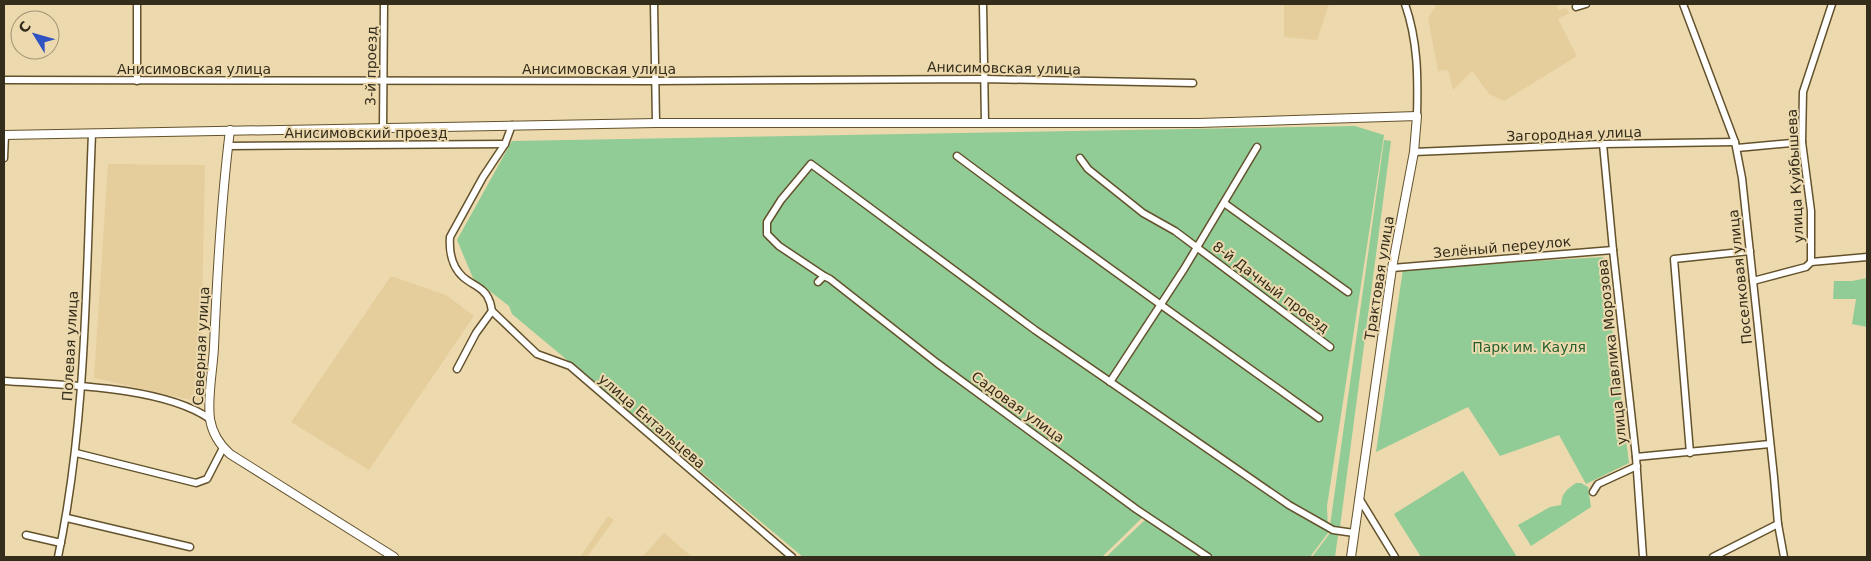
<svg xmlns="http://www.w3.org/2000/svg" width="1871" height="561" font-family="'DejaVu Sans',sans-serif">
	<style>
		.built { fill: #e5ce9c }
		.green { fill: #91cc96 }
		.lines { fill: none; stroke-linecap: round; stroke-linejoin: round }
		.minor-casing { stroke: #63522c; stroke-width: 9 }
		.tertiary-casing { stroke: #63522c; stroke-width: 10 }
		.minor { stroke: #fff; stroke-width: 6 }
		.tertiary { stroke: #fff; stroke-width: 8 }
		.labels { text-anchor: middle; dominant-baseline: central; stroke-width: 4; stroke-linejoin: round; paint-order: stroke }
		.street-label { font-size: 14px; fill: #342d1c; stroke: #ecd9ae }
		.park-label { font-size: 14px; fill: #235f2d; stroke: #ecd9ae }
	</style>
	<rect width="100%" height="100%" fill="#ecd9ae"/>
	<g class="built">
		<path d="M1284 4H1329L1317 40 1284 37Z"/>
		<path d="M1437 4H1556L1559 10 1566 8 1569 13 1558 19 1577 56 1504 101 1489 94 1472 71 1453 90 1448 70 1438 71 1428 18Z"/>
		<path d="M108 164 205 165 200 402 94 378Z"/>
		<path d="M391 276 446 295 474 316 369 470 291 422Z"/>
		<path d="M608 516 614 520 587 557H580Z"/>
		<path d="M664 533 692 557H642Z"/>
	</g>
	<g class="green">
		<path d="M1355 126 1384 135 1327 506 1328 533 1310 557H1206L1146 514 1102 557H803L512 314 509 306 473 278 457 240 512 141Z"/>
		<path d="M1384 140 1391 141 1340 527 1330 526Z"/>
		<path d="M1603 257 1629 463 1586 484 1559 435 1500 456 1468 407 1376 452 1403 269Z"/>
		<path d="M1867 278V327L1852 324 1856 299H1833L1834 281H1852Z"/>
		<path d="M1463 471 1517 557H1421L1394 514Z"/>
		<path d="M1576 483H1581L1588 487 1591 507 1531 546 1518 525 1550 507 1561 505C1562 493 1566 490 1576 483Z"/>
		<path d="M1147 518 1202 557H1106Z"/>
		<path d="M1330 533 1338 535 1335 557H1312Z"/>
	</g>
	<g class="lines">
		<defs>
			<g id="minor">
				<path d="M137 4V81"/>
				<path d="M654 4 656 123"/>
				<path d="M983 4 985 123"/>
				<path d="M1405 4C1418 41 1418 77 1417 116"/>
				<path d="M1683 4 1735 142 1742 178 1774 477 1778 524 1784 557"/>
				<path d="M1576 7 1586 4"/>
				<path d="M4 80 655 81 984 79 1193 83"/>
				<path d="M383 128 384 4"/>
				<path d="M1603 144 1613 250 1636 457 1643 557"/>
				<path d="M228 146 505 144"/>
				<path d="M1737 148 1802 142"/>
				<path d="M1414 152 1603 144 1735 142"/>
				<path d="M957 156C1076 245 1197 331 1319 418"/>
				<path d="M4 158 5 135"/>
				<path d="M1080 158 1088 169 1143 213 1175 231 1330 347"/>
				<path d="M1224 203 1348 292"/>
				<path d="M1811 262V211L1802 142 1803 92 1832 4"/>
				<path d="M1392 268 1613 250"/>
				<path d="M824 276 779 246 767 234V222L781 200 811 164 1035 330 1289 505 1333 530 1354 533"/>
				<path d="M1753 281 1806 267 1811 262 1867 257"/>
				<path d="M818 282 824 276 830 279 937 363 1136 509 1208 557"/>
				<path d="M492 311 537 354 570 366 792 557"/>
				<path d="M457 369 476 333 492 311C491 308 491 303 489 300 485 288 472 285 463 277 452 267 449 251 450 237L483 177 505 144 512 125"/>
				<path d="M4 381C62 385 163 386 210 419"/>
				<path d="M1110 382 1184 269 1257 147"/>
				<path d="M76 453 196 483 207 479 223 448"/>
				<path d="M1690 453 1674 259 1750 251"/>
				<path d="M1636 457 1770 444"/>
				<path d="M1593 492 1598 484 1637 466"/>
				<path d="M1359 498 1395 557"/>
				<path d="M67 518 190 547"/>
				<path d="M26 535 61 543"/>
				<path d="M58 557C87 420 86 274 92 134"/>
				<path d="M1713 557 1778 524"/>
			</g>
			<g id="tertiary">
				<path d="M230 130C221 202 217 274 214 347 213 369 207 397 210 419 212 432 220 445 230 454L394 557"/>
				<path d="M4 135 656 123H1198L1417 116 1414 152 1392 268 1351 557"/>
			</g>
		</defs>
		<use href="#minor" class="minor-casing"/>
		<use href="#tertiary" class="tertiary-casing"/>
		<use href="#minor" class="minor"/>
		<use href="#tertiary" class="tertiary"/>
	</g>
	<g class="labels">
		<g class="street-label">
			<text transform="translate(371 66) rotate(-89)">3-й проезд</text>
			<text transform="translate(1004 68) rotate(1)">Анисимовская улица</text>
			<text x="194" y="69">Анисимовская улица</text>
			<text x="599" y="69">Анисимовская улица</text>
			<text x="366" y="133">Анисимовский проезд</text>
			<text transform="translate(1574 134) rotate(-2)">Загородная улица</text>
			<text transform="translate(1795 176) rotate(-93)">улица Куйбышева</text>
			<text transform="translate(1502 247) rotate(-5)">Зелёный переулок</text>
			<text transform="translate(1740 277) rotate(-96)">Поселковая улица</text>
			<text transform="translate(1379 278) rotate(-81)">Трактовая улица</text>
			<text transform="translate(1271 287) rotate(37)">8-й Дачный проезд</text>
			<text transform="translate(70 346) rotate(-87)">Полевая улица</text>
			<text transform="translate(201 346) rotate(-87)">Северная улица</text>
			<text transform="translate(1612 352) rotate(-96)">улица Павлика Морозова</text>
			<text transform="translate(1018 407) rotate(36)">Садовая улица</text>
			<text transform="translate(652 421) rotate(41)">улица Ентальцева</text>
		</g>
		<g class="park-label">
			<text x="1529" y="347">Парк им. Кауля</text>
		</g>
	</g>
	<rect width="1871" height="561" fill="none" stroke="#342d1c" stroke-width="10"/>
	<g transform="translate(35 35) rotate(307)"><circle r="24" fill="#ecd9ae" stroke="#a29474"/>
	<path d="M0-4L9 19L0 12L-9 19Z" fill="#3152c3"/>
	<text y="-8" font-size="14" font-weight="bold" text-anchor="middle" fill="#342d1c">С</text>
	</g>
</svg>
